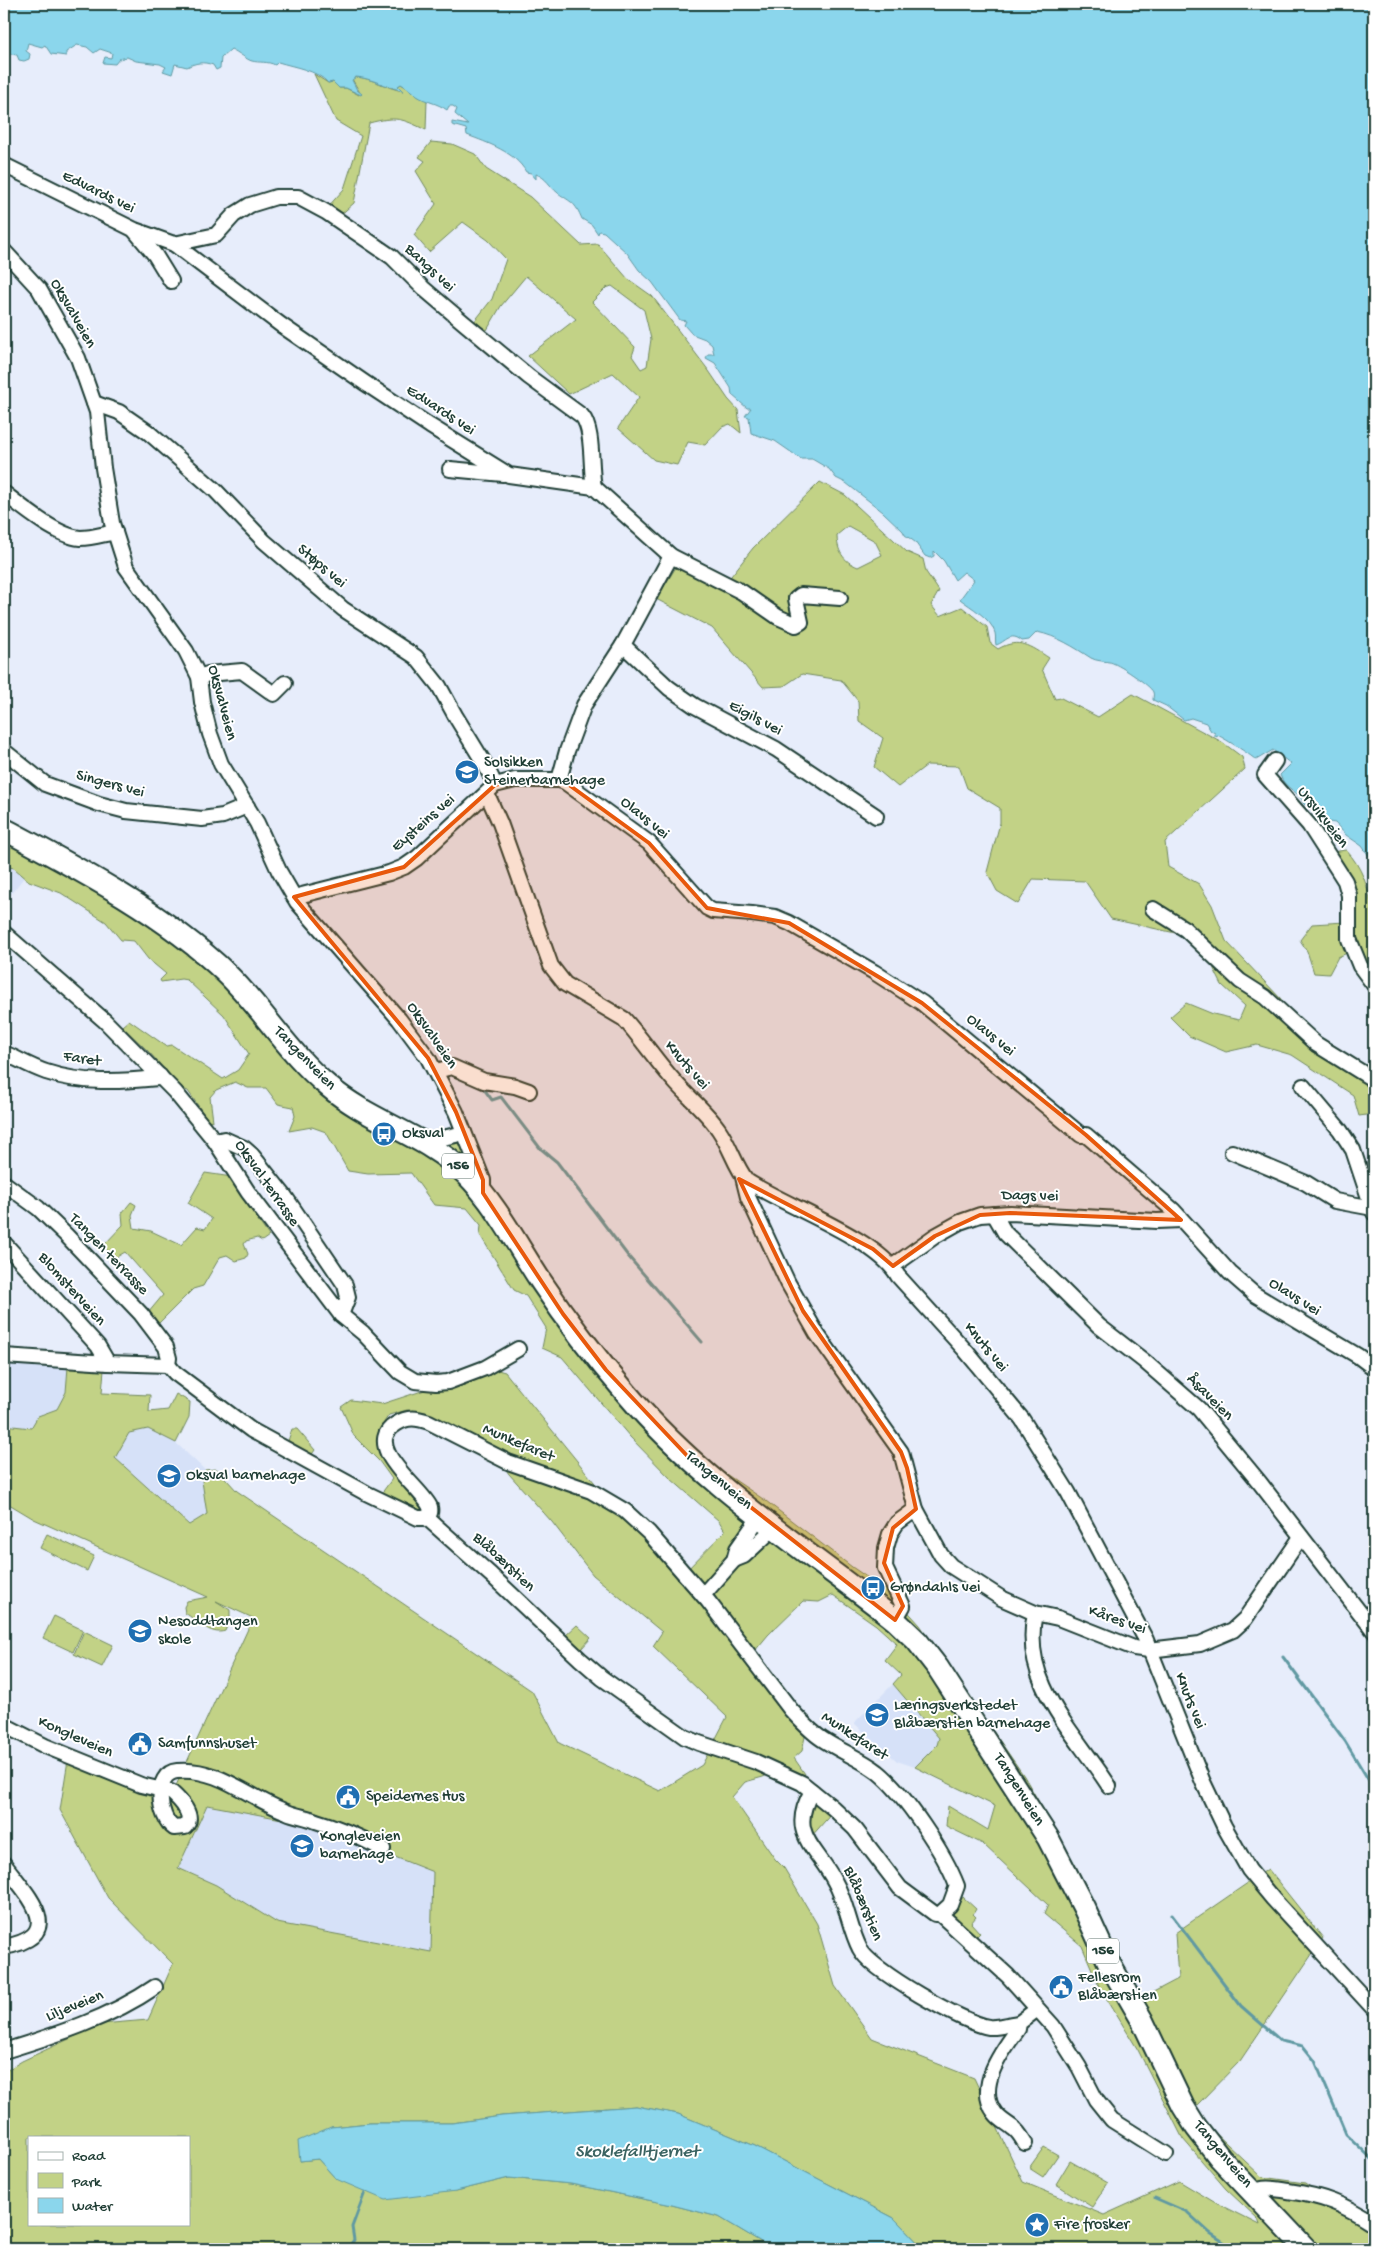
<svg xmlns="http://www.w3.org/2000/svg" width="1378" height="2253" font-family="'Gochi Hand',sans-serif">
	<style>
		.built { fill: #d6e1f8 }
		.green { fill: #c2d286; stroke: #70885d; fill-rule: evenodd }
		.water { fill: #8bd6ec; stroke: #6099a2 }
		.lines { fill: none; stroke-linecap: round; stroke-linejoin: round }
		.stream { stroke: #6099a2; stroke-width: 3 }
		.street-casing { stroke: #1f3d34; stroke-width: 18 }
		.primary-casing { stroke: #1f3d34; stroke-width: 25 }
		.street { stroke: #fff; stroke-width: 14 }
		.primary { stroke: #fff; stroke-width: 21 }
		.marked { fill: #e8590c; fill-opacity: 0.2; stroke: #e8590c; stroke-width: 4; stroke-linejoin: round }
		.labels { text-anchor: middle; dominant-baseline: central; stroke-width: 4; stroke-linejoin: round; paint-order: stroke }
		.shield { fill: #fff; stroke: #627771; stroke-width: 1 }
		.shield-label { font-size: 15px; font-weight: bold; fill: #1f3d34 }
		.street-label { font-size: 16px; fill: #1f3d34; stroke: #fff }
		.poi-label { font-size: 16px; fill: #1f3d34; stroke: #fff; text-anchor: start }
		.water-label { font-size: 18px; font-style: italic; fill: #3a6362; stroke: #fff }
	</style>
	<rect width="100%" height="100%" fill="#e7edfb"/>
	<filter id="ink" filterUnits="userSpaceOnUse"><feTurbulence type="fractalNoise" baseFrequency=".02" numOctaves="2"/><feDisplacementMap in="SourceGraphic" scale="10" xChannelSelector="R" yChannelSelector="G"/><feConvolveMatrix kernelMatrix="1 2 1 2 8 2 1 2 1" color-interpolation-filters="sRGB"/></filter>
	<g filter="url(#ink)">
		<g class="built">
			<path d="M4 866 14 868 25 876 4 903Z"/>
			<path d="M4 1362 68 1367 66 1392 57 1409 38 1416 31 1428 4 1425Z"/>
			<path d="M148 1429 176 1443 205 1470 202 1481 207 1514 189 1525 114 1458 129 1433Z"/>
			<path d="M893 1684 939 1738 937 1745 915 1767 897 1761 854 1723Z"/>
			<path d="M207 1805 314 1825 433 1872 431 1952 277 1923 216 1885 178 1868Z"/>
		</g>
		<g class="green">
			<path d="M314 74 328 83 333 82 339 88H346L359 95V91L352 79 356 77C372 78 386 88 403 91L398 86 401 84C411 90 416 96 427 100L426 130C401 118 396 116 369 123L354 203 338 217 326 209 344 189 361 136 336 121Z"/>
			<path d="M431 142 452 144 475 154 486 169 530 197 581 245 598 244 628 279 652 296 709 371 728 399 738 410 741 433 730 424 722 427 705 445 688 442 677 465 654 460 618 428 639 397 613 373 569 394 528 356 576 319 526 276 501 306 487 330 474 322 492 299 506 259 488 240 463 222 429 252 414 235 436 204 416 171 425 161 419 157ZM612 286 644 310 651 339 647 366 641 369 632 356 635 347 592 302 606 288Z"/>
			<path d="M820 482 845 495 907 552 923 559 926 572 939 591 931 605 940 616 962 607 987 627 990 643 998 649C1019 637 1031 646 1049 658L1042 669 1055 699 1061 698 1098 717 1133 694 1222 742 1242 757 1245 769 1165 842 1168 867 1199 884 1212 905 1226 941 1281 999 1295 1035 1330 1057 1374 1074V1114L1359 1116 1353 1095 1292 1055 1257 1045 1226 1052 1189 1036 1170 1017 1186 1003 1213 1014 1239 1020 1245 1006 1222 985 1211 963 1180 934 1111 919 1085 881 1033 879 1018 904 997 891 987 872 1000 823V808L967 788 959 766 927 765 898 787 874 767 883 738 859 721 858 701 841 680 802 674 784 686 763 687 712 628 656 599 678 564 724 585 753 548ZM848 526 875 541 882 555 858 567C843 561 837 551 837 535Z"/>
			<path d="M4 818 76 857 334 1078 378 1106 419 1128 478 1150 484 1170 503 1209 563 1297 657 1414 705 1460 766 1501 852 1567 893 1595 920 1625 1024 1776 1076 1866 1120 1959 1142 1998 1178 1979 1175 1933 1268 1869 1323 1938 1240 2061 1196 2106 1210 2128 1262 2177 1305 2183 1374 2234V2249H924L894 2218 755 2146 678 2114 636 2106 502 2116 452 2123H370L331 2127 300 2161 318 2159 336 2179 456 2191 509 2178 571 2184 672 2205 719 2217 773 2249H11L4 2237V2072L22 2061 101 2024 148 2020 173 1964 108 1898 60 1810 68 1760 169 1801 253 1618 216 1601 230 1610V1619L225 1631C210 1636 198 1621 185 1613L184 1607 187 1601 208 1597 34 1519 4 1501V1425L31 1428 38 1416 57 1409 66 1392 68 1367 104 1370 102 1393 150 1395 149 1412 168 1410 176 1394 190 1402 189 1417 176 1443 148 1429 129 1433 115 1458 189 1525 207 1514 202 1481 205 1470 217 1469 237 1491 532 1691 559 1743 660 1791 702 1765 727 1717 653 1646 662 1632 593 1575 552 1522 509 1474 488 1444 425 1412 407 1410 389 1415C384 1422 378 1431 378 1440 378 1465 408 1486 424 1504V1508L420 1513 381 1494 392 1479 379 1461 354 1436 341 1407 351 1400 382 1404 431 1388 472 1381 494 1369 505 1372 620 1514 635 1526 681 1576 725 1531 719 1521 671 1479 630 1437 562 1357 542 1348 546 1328 526 1296 514 1290 480 1235 481 1225 467 1208 434 1205 411 1173 368 1174 348 1171 326 1132 312 1127 289 1131 295 1116 293 1107 278 1104 266 1088H248L235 1082 216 1090 210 1097 213 1121 208 1120 188 1091 183 1089 148 1051 122 1026 129 1020 166 1046 172 1045 223 1079 238 1070 249 1054 224 1015 187 980 181 979 161 982 160 980 166 974 148 959 134 941 121 940 106 922 61 893 29 881 14 868 4 866ZM833 1595 876 1625 897 1644 885 1660 901 1675 893 1684 939 1738 937 1745 915 1767 995 1806 988 1830 948 1806 946 1826 983 1844 1048 1905 1044 1914 1082 1946 1099 1986 1138 2050 1183 2139 1226 2189 1258 2219 1260 2225 1214 2202 1179 2181 1104 2215 1023 2182 974 2078 872 2038 835 1986 817 1924 784 1868 775 1859 732 1797 745 1782 763 1777 782 1768 802 1777 805 1774 794 1758 802 1751 806 1732 749 1658 768 1635 803 1601 819 1602ZM207 1805 314 1825 433 1872 431 1952 277 1923 216 1885 178 1868ZM29 2137H189V2224H29Z"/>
			<path d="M1346 850C1378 884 1374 935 1374 981L1356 949 1338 957 1329 974 1314 973 1307 951 1300 940 1312 924 1345 922 1354 909 1332 852Z"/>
			<path d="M205 1173 232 1177 243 1199 269 1236 262 1241 257 1238 246 1241 244 1244 248 1254 246 1258 236 1261 227 1255 220 1257 203 1286 193 1289 158 1324 148 1313 163 1295 125 1252 115 1258 103 1246 123 1225 122 1213 131 1202 136 1205 132 1215 134 1228 151 1231 181 1245 197 1227 205 1229 212 1219 188 1203Z"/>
			<path d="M292 1429H297L315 1450 310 1457 286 1447Z"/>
			<path d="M47 1534 94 1556 87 1571 40 1548Z"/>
			<path d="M54 1616 83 1630 73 1652 43 1638Z"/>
			<path d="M577 1625 591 1638 581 1649 565 1636Z"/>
			<path d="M84 1631 113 1645 102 1667 74 1654Z"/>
			<path d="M814 1800 833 1812 810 1838 805 1821Z"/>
			<path d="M963 1897 976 1909 973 1914 976 1917 971 1923 980 1933 973 1940 951 1917Z"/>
			<path d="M1044 2147 1058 2155 1043 2177 1029 2168Z"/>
			<path d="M1070 2161 1108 2183 1092 2207 1056 2184Z"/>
		</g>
		<g class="water">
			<path d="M4 4H1374V871L1372 860 1362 846 1346 835 1335 823C1330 822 1324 822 1320 816L1322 814 1314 807 1312 809 1304 804C1299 790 1285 790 1280 775L1291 764 1273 750 1256 760C1251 755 1221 736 1217 735L1215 737V733L1211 731 1206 723 1191 718 1184 720 1166 706 1153 700C1153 697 1154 695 1153 692 1151 686 1116 662 1109 662 1104 661 1096 661 1091 658 1074 647 1057 636 1037 632L1029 640 1022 641C1010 631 1006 642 996 645 995 641 996 637 995 633 991 618 970 607 960 599L974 580 964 572 955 580 944 561 934 551V556L930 558 925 556 915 542 905 535 903 531 883 512 846 483 836 478 829 469 812 459H801L775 441 751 433 749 417 745 416 751 408H747L732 395 731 388 715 363 706 358 708 354H714L712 345 705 339 692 334 684 325 686 321 680 320 652 282 639 270 627 253 604 232 599 231 598 234 592 225 582 219C575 202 572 203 558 193 549 186 547 178 536 174V179L531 173 526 172C515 152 488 143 467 135L466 129 452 125V122L468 125 455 114 457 109 453 106H449L447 110C438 103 426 102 417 96 411 91 408 88 401 84L398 86 403 91C388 87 370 78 356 77L352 80 357 90 362 94 361 95 346 88H339L333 82 328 83C317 70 294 67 278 62L275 65C268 61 259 63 252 61 247 60 238 52 231 49L221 58 220 68 216 70 213 65C203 61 195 63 187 67L175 64 172 74 163 71 166 67 160 64 136 61 127 57 119 59 115 64 103 63 105 57 111 58 112 53 100 49 94 53 87 47 77 45 66 52V56L51 54 45 45 42 47 28 43 26 51 30 54 29 59 24 61 19 60 17 55 4 53Z"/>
			<path d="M636 2106 678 2114 755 2146 894 2218 924 2249H773L719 2217 672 2205 571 2184 509 2178 456 2191 385 2200 336 2179 318 2159 300 2161 298 2141 331 2127 370 2123H452L502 2116Z"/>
		</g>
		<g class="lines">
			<g class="stream">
				<path d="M484 1089 492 1100 501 1097 540 1148 557 1162 628 1256 702 1342"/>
				<path d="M1283 1657 1345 1741 1374 1789"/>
				<path d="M1172 1915 1241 2006 1281 2041 1303 2046 1315 2061 1346 2134 1374 2161"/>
				<path d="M1155 2198 1187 2212 1210 2233 1234 2249"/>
				<path d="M347 2249 354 2240 352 2227 365 2192"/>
			</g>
			<defs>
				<g id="street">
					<path d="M4 165 135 230 174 244 281 325 365 383 430 426 509 475 594 487 671 556 742 592 778 617 796 625 801 622 796 599 801 595 840 598"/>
					<path d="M135 231 155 255 171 281"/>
					<path d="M174 244 216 235 234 215 250 205 276 197H298L326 212 392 257 423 288 463 322 529 377 582 416C594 430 590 468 594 487"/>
					<path d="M4 251 39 289 78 358 97 412 103 468 112 523 126 567 186 651 199 677 202 702 210 734 221 764 257 823 279 871 297 902 399 1019 428 1058 456 1112 483 1180V1191"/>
					<path d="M94 403 119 412 148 432 215 490 264 541 343 609 416 657 439 686 456 717 486 766 495 785"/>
					<path d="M450 469 503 474"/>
					<path d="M4 493C22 507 57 536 80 538 92 538 104 534 115 532"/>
					<path d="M623 645 669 688 695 706 776 749 876 816"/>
					<path d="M199 677 208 674 242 671 274 694 285 683"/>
					<path d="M4 751 45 784 99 804 126 811 202 819 223 816 247 806"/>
					<path d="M1275 761 1265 775 1309 825 1345 881 1349 895V939L1360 966 1374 985"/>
					<path d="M559 780 567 751 584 705 623 645 671 556"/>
					<path d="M487 794 500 823 551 966 565 984 624 1019C642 1039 657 1062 675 1082 689 1098 707 1112 719 1130 730 1146 735 1166 747 1181 785 1206 878 1239 898 1276L965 1350 1022 1419 1068 1492 1146 1640 1203 1782 1224 1826 1249 1870 1273 1899 1374 2009"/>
					<path d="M294 897 389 873 404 867 417 858 495 785 515 780H559L565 782 649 843 707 908 713 911 752 914 775 917 789 923 874 972 922 1003 1081 1135H1086L1173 1210 1230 1273 1254 1294 1358 1356 1374 1368"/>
					<path d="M1153 909 1185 929 1240 981 1265 997 1316 1044 1374 1080"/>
					<path d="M4 933 105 1021 175 1092 215 1141 248 1192 341 1315 363 1333 400 1372 415 1381 436 1383 448 1382 485 1368 518 1349"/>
					<path d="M4 1053C18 1059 31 1067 46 1072 82 1084 120 1082 158 1078L160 1076"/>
					<path d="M436 1071 452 1067 484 1081 515 1086 529 1091"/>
					<path d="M1303 1086 1340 1130 1353 1150 1374 1213"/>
					<path d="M215 1141 224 1139 244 1148 252 1155 284 1195 345 1285 348 1297 341 1315"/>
					<path d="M433 1148 443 1138 464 1133"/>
					<path d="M1232 1152 1306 1183 1335 1201 1373 1208"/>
					<path d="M743 1177 748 1197 788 1283 817 1334 901 1452 916 1509 941 1555 951 1566 1001 1598 1035 1613 1058 1618 1134 1648 1149 1650 1200 1644 1233 1630 1245 1619 1301 1537"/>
					<path d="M4 1183 38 1208 66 1235 141 1314 166 1347 169 1358 168 1365"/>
					<path d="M994 1214 1005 1233 1099 1326 1144 1361 1199 1409 1260 1483 1374 1631"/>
					<path d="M4 1243 98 1346 108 1363"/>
					<path d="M893 1266 935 1236 960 1222 980 1215 1010 1213 1157 1221 1181 1220"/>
					<path d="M4 1356 108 1363 168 1365"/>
					<path d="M168 1365 175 1373 251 1430 366 1493 418 1518H427L491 1575 580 1659 602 1678 685 1737 699 1743 756 1762 802 1783 833 1808 855 1829 900 1888 935 1914H940L1008 1976 1053 2026 1079 2067 1096 2100 1112 2120 1166 2154"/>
					<path d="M427 1518C430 1514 431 1512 430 1507 422 1488 360 1446 396 1424 408 1416 417 1418 429 1422L508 1462 591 1491 625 1511 649 1533 708 1601 791 1710C801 1721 810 1731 822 1739 840 1751 861 1759 878 1772 905 1794 945 1854 957 1886L950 1905 940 1914"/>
					<path d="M734 1560 744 1556 774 1528"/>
					<path d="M703 1595 734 1560 737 1549 760 1516"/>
					<path d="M1035 1613C1020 1683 1074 1731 1109 1786"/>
					<path d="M895 1620 903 1606 885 1568 886 1548 890 1534 897 1523 916 1509"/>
					<path d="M4 1725 45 1746 141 1785 171 1792C180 1800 196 1816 185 1827L174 1828C158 1818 153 1773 177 1771 219 1767 250 1799 287 1812 296 1816 307 1817 316 1821 340 1828 362 1838 383 1849"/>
					<path d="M812 1791C787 1834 816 1846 835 1882 847 1903 849 1928 860 1949 870 1970 965 2024 989 2027 999 2028 1009 2024 1019 2023"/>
					<path d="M4 1864C26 1894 70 1935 4 1947"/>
					<path d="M4 2051C56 2035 110 2018 155 1987"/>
					<path d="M1025 2143C1022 2138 1018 2131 1013 2128 1007 2123 1000 2120 995 2113 975 2087 1002 2051 1018 2029L1019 2023 1036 2010"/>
					<path d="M1253 2192C1264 2186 1275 2189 1288 2191 1323 2196 1344 2204 1374 2224"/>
				</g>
				<path id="primary" d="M4 829C79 869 165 914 227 974 263 1009 289 1054 328 1086 370 1122 426 1135 466 1174 497 1205 518 1247 542 1283 568 1322 596 1358 627 1394 703 1484 804 1548 895 1620L917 1641 938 1668 1048 1838 1084 1908 1109 1963 1142 2020 1183 2106 1196 2127 1220 2158 1306 2249"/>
			</defs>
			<use href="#street" class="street-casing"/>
			<use href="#primary" class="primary-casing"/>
			<use href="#street" class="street"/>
			<use href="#primary" class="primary"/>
		</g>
	</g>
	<path class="marked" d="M515 780 565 782 649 843 707 908 789 923 922 1003 1086 1135 1181 1220 1010 1213 980 1215 935 1236 893 1266 873 1249 739 1179 803 1311 901 1452 907 1468 916 1509 893 1528 884 1563 903 1606 895 1620 693 1462 606 1370 563 1314 483 1193V1180L456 1112 428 1058 294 897 404 867 495 785Z"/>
	<defs>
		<symbol id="school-disc" viewBox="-11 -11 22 22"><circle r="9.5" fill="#1f6fb2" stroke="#fff"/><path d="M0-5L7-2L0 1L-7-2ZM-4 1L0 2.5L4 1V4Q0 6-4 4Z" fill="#fff"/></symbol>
		<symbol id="bus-disc" viewBox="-11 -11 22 22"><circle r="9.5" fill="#1f6fb2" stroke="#fff"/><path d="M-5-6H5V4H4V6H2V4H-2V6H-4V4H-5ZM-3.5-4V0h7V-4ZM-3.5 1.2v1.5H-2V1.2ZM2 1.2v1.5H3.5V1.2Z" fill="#fff"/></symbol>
		<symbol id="civic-disc" viewBox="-11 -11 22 22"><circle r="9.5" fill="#1f6fb2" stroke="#fff"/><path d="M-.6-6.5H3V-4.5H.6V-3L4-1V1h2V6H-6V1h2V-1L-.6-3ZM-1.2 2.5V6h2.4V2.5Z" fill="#fff"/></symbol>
		<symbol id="sight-disc" viewBox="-11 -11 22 22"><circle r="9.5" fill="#1f6fb2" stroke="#fff"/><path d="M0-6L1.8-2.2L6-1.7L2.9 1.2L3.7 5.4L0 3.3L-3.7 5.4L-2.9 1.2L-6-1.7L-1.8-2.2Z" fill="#fff"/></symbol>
	</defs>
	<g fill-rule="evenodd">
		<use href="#school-disc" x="453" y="758" width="28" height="28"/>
		<use href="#bus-disc" x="370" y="1120" width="28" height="28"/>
		<use href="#school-disc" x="155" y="1462" width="28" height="28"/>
		<use href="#bus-disc" x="859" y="1574" width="28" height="28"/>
		<use href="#school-disc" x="126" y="1617" width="28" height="28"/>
		<use href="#school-disc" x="863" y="1701" width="28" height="28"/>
		<use href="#civic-disc" x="126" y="1730" width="28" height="28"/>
		<use href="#civic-disc" x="334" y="1783" width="28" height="28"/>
		<use href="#school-disc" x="288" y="1832" width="28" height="28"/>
		<use href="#civic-disc" x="1047" y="1973" width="28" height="28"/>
		<use href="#sight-disc" x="1023" y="2211" width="28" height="28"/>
	</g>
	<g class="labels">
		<g class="shield">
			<rect x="442" y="1153.5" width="32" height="25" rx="4"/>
			<rect x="1087" y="1938.5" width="32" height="25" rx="4"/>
		</g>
		<g class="shield-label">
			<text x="458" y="1166">156</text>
			<text x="1103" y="1951">156</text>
		</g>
		<g class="street-label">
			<text transform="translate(98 193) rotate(26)">Edvards vei</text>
			<text transform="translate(429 269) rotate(43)">Bangs vei</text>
			<text transform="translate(72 314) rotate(60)">Oksvalveien</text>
			<text transform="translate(440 411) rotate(33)">Edvards vei</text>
			<text transform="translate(321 567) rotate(40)">Støps vei</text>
			<text transform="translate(221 703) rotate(75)">Oksvalveien</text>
			<text transform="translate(755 719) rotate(28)">Eigils vei</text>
			<text transform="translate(110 785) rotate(15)">Singers vei</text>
			<text transform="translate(1322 818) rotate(52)">Ursvikveien</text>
			<text transform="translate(644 819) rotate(39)">Olavs vei</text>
			<text transform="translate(424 824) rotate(-41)">Eysteins vei</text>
			<text transform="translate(431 1036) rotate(55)">Oksvalveien</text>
			<text transform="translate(990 1036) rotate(39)">Olavs vei</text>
			<text transform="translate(304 1059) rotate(46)">Tangenveien</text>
			<text transform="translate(82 1060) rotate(8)">Faret</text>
			<text transform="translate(686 1066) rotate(49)">Knuts vei</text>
			<text transform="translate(266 1184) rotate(55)">Oksval terrasse</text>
			<text transform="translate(1030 1197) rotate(1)">Dags vei</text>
			<text transform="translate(108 1255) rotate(46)">Tangen terrasse</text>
			<text transform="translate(71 1290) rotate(48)">Blomsterveien</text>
			<text transform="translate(1294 1298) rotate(32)">Olavs vei</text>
			<text transform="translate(985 1348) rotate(50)">Knuts vei</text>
			<text transform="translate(1209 1398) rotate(45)">Åsaveien</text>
			<text transform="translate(518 1444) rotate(23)">Munkefaret</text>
			<text transform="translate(718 1481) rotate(40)">Tangenveien</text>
			<text transform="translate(503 1563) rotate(43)">Blåbærstien</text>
			<text transform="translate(1117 1621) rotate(19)">Kåres vei</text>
			<text transform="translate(1189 1701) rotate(68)">Knuts vei</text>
			<text transform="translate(854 1737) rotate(33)">Munkefaret</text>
			<text transform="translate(75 1738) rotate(24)">Kongleveien</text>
			<text transform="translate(1018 1790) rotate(58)">Tangenveien</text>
			<text transform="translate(862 1904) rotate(67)">Blåbærstien</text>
			<text transform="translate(75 2007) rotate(-22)">Liljeveien</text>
			<text transform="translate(1222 2155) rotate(50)">Tangenveien</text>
		</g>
		<g class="poi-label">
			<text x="484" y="763">Solsikken<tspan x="484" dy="18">Steinerbarnehage</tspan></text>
			<text x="402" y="1134">Oksval</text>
			<text x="186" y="1476">Oksval barnehage</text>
			<text x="890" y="1588">Grøndahls vei</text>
			<text x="158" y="1622">Nesoddtangen<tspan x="158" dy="18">skole</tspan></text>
			<text x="894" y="1706">Læringsverkstedet<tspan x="894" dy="18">Blåbærstien barnehage</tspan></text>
			<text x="158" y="1744">Samfunnshuset</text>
			<text x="366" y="1797">Speidernes Hus</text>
			<text x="320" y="1837">Kongleveien<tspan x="320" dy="18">barnehage</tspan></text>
			<text x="1078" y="1978">Fellesrom<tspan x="1078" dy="18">Blåbærstien</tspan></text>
			<text x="1054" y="2225">Fire frosker</text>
		</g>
		<g class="water-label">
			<text x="637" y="2152">Skoklefalltjernet</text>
		</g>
	</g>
	<rect width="1378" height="2253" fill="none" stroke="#fff" stroke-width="20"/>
	<rect x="10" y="10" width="1358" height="2233" fill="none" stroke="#1f3d34" stroke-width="2" filter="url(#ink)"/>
	<rect x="28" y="2136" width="162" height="90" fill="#ffffff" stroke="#a5b1ae"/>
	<rect x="38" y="2152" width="25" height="8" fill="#ffffff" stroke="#a5b1ae"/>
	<text x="72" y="2160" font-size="15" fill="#1f3d34">Road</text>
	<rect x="38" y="2173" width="25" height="15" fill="#c2d286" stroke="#a5b1ae"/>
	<text x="72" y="2186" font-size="15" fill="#1f3d34">Park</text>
	<rect x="38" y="2198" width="25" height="15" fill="#8bd6ec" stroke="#a5b1ae"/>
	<text x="72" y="2210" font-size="15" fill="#1f3d34">Water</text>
</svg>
